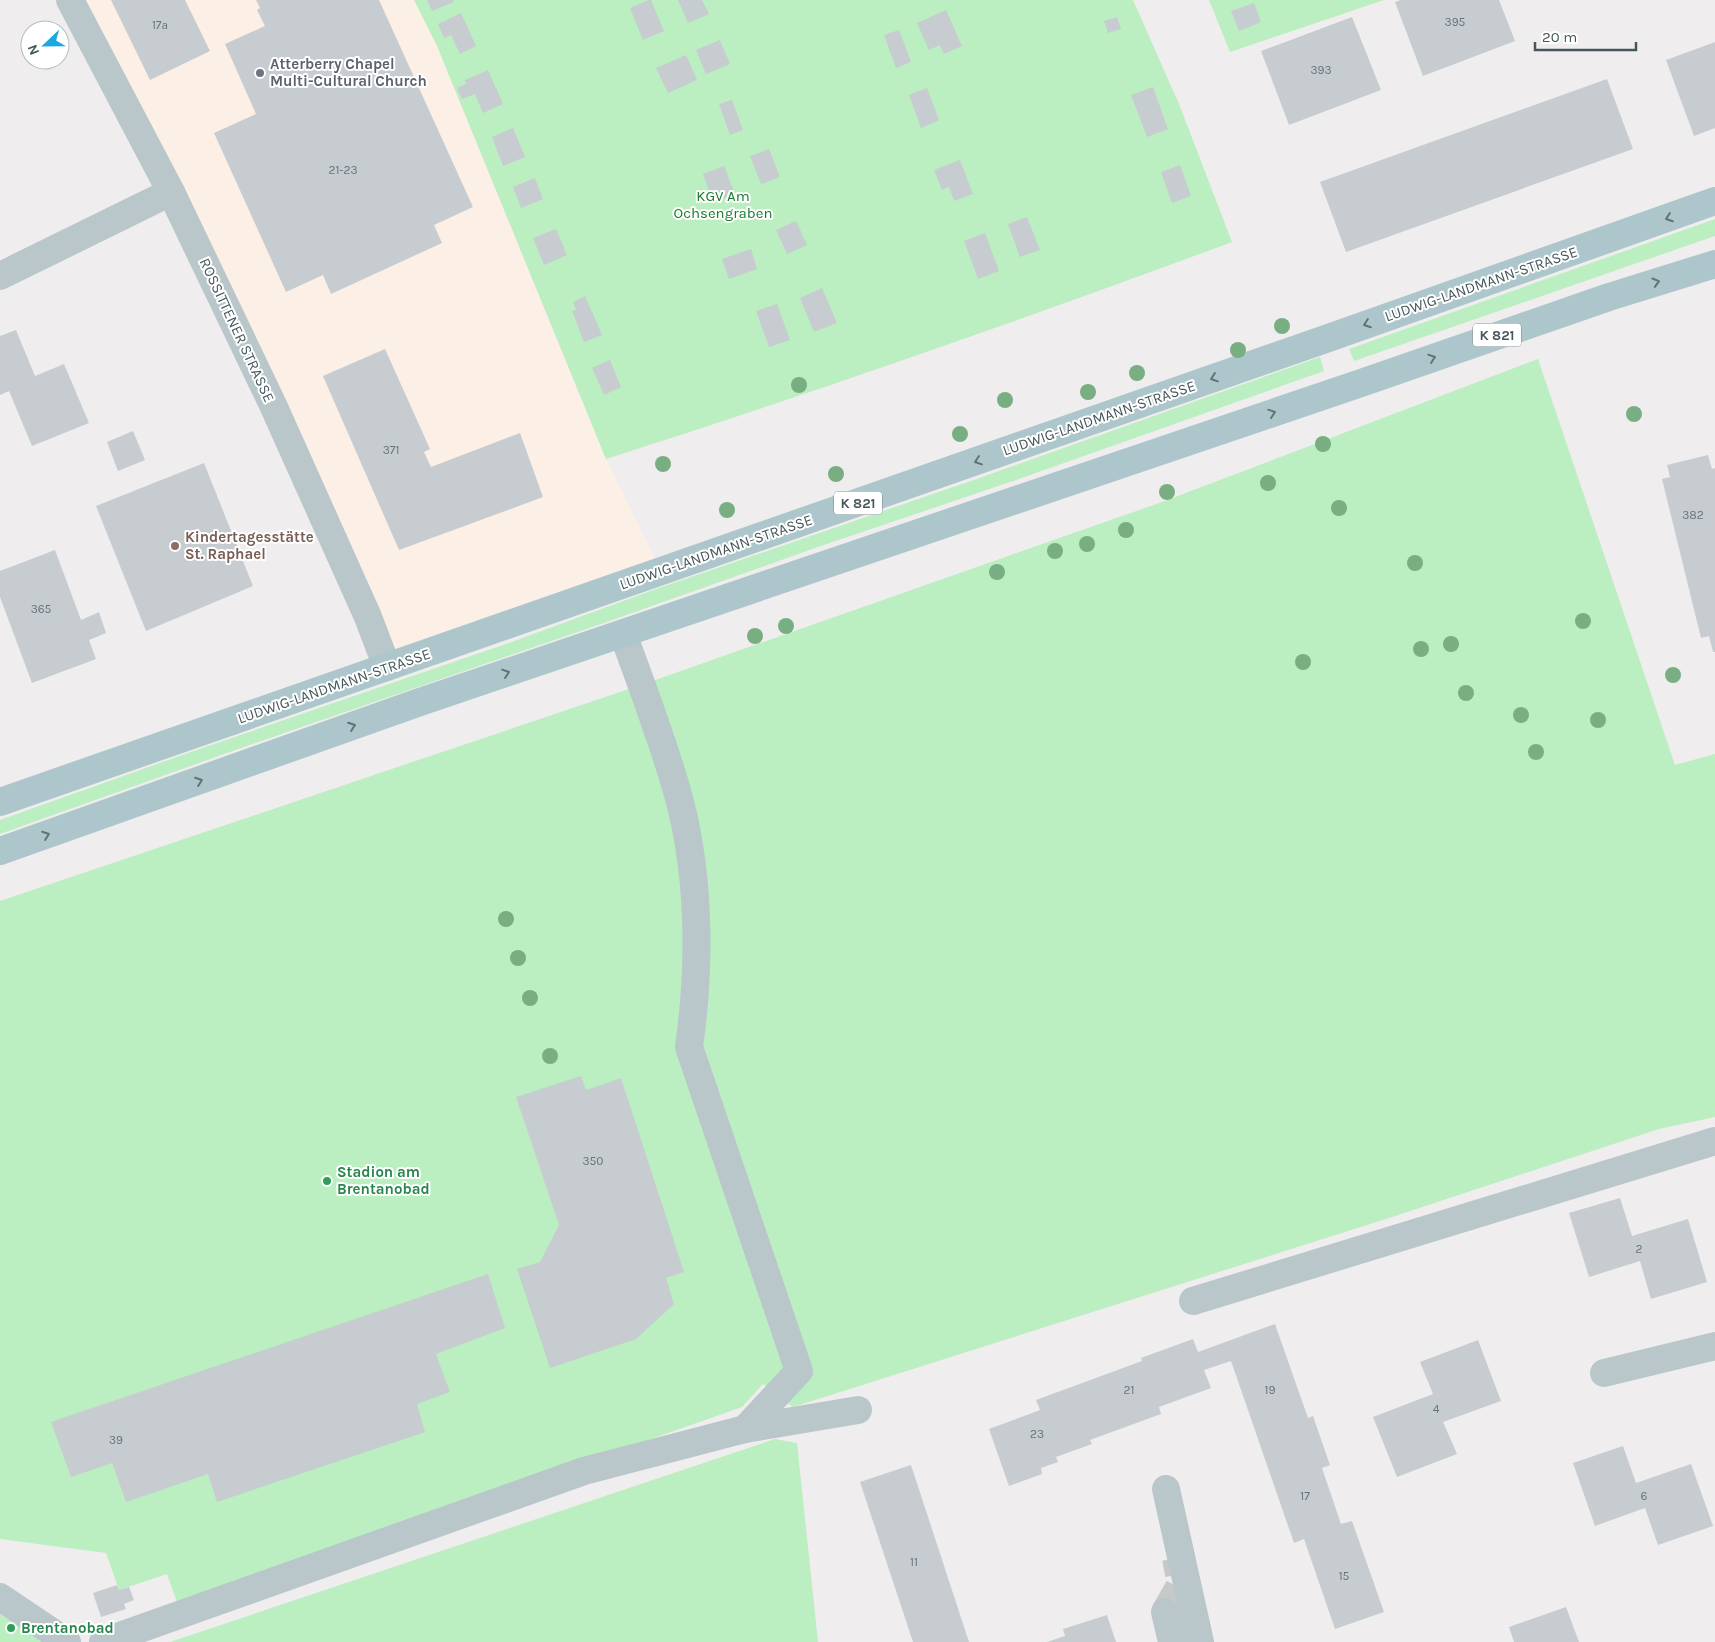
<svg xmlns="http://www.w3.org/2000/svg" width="1715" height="1642" font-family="Karla,sans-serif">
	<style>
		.commercial { fill: #fbefe6 }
		.green { fill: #bbeec0 }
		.building { fill: #c7ccd0 }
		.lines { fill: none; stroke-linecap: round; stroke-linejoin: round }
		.minor-tunnel { stroke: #c6c8c9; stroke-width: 28; stroke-dasharray: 28 14; stroke-linecap: butt }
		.minor { stroke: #b9c7cb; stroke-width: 28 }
		.major { stroke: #adc6cc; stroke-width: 28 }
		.tree { fill: #79ae83 }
		.oneway { stroke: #607377 }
		.worship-dot { fill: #6b7280; stroke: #fff; stroke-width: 2 }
		.education-dot { fill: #8d6e63; stroke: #fff; stroke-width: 2 }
		.leisure-dot { fill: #2e9e5b; stroke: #fff; stroke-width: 2 }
		.labels { text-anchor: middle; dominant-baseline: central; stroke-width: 4; stroke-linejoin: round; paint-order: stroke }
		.number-label { font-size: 12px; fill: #667478 }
		.shield { fill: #fff; stroke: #7e898c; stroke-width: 1 }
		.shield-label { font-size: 14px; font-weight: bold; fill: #46575b }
		.worship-label { font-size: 15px; font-weight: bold; fill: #5b616d; stroke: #fff; text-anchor: start }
		.park-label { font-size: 15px; fill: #177b2c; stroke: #fff }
		.street-label { font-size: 15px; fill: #46575b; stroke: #fff }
		.education-label { font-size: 15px; font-weight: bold; fill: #785e54; stroke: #fff; text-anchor: start }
		.leisure-label { font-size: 15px; font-weight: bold; fill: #27864d; stroke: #fff; text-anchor: start }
	</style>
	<rect width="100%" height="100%" fill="#f0edee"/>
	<path class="commercial" d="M70 0H414L437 46 606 459 661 571 387 667Z"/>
	<g class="green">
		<path d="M414 0H1133L1179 104 1232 242C1025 319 816 392 606 459L437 46Z"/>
		<path d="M1209 0H1384L1230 52Z"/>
		<path d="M1715 219V236L1354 361 1349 349Z"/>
		<path d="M1320 357 1324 371 1016 480 818 547 604 623 241 748 0 834V820L185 754 506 644 656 589 968 482Z"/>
		<path d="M1538 359 1675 765 1715 754V1117L1659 1129 1386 1219 793 1407 763 1384 742 1407 178 1605 167 1574 119 1590 106 1553 0 1539V901L641 685 1162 502Z"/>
		<path d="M775 1439 797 1443 818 1642H170Z"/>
		<path d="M0 1614 44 1642H0Z"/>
	</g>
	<g class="building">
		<path d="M111 0H185L210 51 150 80Z"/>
		<path d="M256 0H379L473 207 434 225 442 243 331 294 323 275 286 292 214 133 256 114 225 44 265 26 257 10 260 8Z"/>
		<path d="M427 0H453L454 2 432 11Z"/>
		<path d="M649 0H651L664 31 643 40 630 8Z"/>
		<path d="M678 0H702L709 14 688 23Z"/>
		<path d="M1401 0H1499L1515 41 1423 76 1395 2Z"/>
		<path d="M1254 3 1261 22 1239 31 1231 11Z"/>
		<path d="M946 10 962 46 944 54 940 45 929 50 917 23Z"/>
		<path d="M461 13 476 46 460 54 451 35 444 38 438 24Z"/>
		<path d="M1117 17 1121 29 1108 33 1104 21Z"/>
		<path d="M1352 17 1381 90 1289 125 1261 51Z"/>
		<path d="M899 30 911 62 896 68 884 35Z"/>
		<path d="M720 40 730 64 706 74 696 50Z"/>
		<path d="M1715 42V128L1694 136 1666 60Z"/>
		<path d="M686 55 697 80 668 93 656 68Z"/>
		<path d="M488 70 503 104 483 113 475 94 462 99 457 88 466 84 465 80Z"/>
		<path d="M1607 79 1633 149 1346 252 1320 182Z"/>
		<path d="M1153 87 1168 129 1147 137 1131 95Z"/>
		<path d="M927 88 939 120 921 128 909 95Z"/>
		<path d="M732 100 743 130 730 135 719 104Z"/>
		<path d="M513 128 525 157 503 166 492 137Z"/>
		<path d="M769 149 780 177 761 184 750 156Z"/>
		<path d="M960 160 973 194 954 201 949 187 942 190 934 170Z"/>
		<path d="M1180 165 1191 196 1172 203 1161 172Z"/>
		<path d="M724 166 735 194 713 202 703 174Z"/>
		<path d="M535 178 543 199 521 208 513 187Z"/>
		<path d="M1027 217 1040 250 1020 257 1008 224Z"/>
		<path d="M796 221 807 245 787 254 776 230Z"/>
		<path d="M556 229 567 255 544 265 533 238Z"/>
		<path d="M985 233 999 271 978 279 964 241Z"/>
		<path d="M751 249 757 269 729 279 722 259Z"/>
		<path d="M822 288 837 323 814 332 800 298Z"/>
		<path d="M585 296 602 335 584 342 572 311 576 310 573 302Z"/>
		<path d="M777 304 790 340 769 347 756 311Z"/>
		<path d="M16 330 35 376 64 364 89 423 32 446 9 391 0 395V336Z"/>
		<path d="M385 349 430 449 424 452 431 467 520 433 543 497 399 550 323 376Z"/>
		<path d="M610 360 621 387 604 395 592 368Z"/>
		<path d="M133 431 145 460 118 471 107 442Z"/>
		<path d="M1708 455 1712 469 1715 468V652H1713L1709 636 1701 638 1662 479 1670 477 1667 465Z"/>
		<path d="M204 463 253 586 146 631 96 506Z"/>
		<path d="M55 550 81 620 99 612 106 633 89 640 96 659 32 683 0 597V571Z"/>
		<path d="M581 1076 586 1090 621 1078 684 1272 666 1278 674 1304 636 1339 550 1368 517 1269 540 1262 559 1225 516 1097Z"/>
		<path d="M1620 1198 1632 1236 1688 1219 1707 1282 1651 1299 1640 1261 1589 1277 1569 1213Z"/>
		<path d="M488 1274 505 1328 436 1354 450 1392 417 1404 425 1432 217 1502 208 1474 126 1502 112 1463 71 1477 51 1422Z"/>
		<path d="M1275 1324 1308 1418 1313 1416 1330 1465 1322 1468 1341 1524 1352 1521 1384 1612 1335 1629 1304 1539 1294 1543 1231 1361 1204 1370 1211 1388 1159 1407 1161 1414 1090 1440 1092 1444 1056 1457 1058 1462 1041 1468 1042 1474 1009 1486 989 1429 1040 1410 1036 1400 1142 1361 1141 1358 1193 1339 1198 1352Z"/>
		<path d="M1478 1340 1501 1401 1443 1422 1457 1454 1397 1477 1373 1417 1433 1394 1420 1362Z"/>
		<path d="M1623 1446 1636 1483 1691 1464 1713 1526 1658 1545 1645 1508 1595 1526 1573 1463Z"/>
		<path d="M911 1465 969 1642H913L860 1482Z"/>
		<path d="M117 1585 119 1590 129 1587 134 1600 124 1604 126 1609 101 1617 93 1593Z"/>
		<path d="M1566 1607 1579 1642H1514L1509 1627Z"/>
		<path d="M1107 1615 1116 1642H1047L1065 1636 1063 1629Z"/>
	</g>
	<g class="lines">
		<path class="minor-tunnel" d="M1165 1612 1181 1584 1176 1558"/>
		<g class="minor">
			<path d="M70 0 171 192 273 405 368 617 387 667"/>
			<path d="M0 276 171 192"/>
			<path d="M623 634C641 683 660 733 675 784 700 867 701 962 689 1047L799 1371 745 1429"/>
			<path d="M1193 1301 1715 1141"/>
			<path d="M1604 1373 1715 1346"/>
			<path d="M1166 1489 1200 1642"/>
			<path d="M0 1597 67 1642"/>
			<path d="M1165 1612 1172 1642"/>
			<path d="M103 1642 584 1471 745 1429 858 1410"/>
		</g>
		<g class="major">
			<path d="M0 802 1337 335 1715 201"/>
			<path d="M0 851 420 702 1364 382 1609 297 1715 264"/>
		</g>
	</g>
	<g class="tree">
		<circle cx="1282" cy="326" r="8"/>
		<circle cx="1238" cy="350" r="8"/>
		<circle cx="1137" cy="373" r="8"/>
		<circle cx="799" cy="385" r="8"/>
		<circle cx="1088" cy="392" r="8"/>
		<circle cx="1005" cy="400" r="8"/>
		<circle cx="1634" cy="414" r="8"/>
		<circle cx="960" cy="434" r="8"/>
		<circle cx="1323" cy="444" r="8"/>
		<circle cx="663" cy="464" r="8"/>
		<circle cx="836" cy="474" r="8"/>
		<circle cx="1268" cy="483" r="8"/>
		<circle cx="1167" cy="492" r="8"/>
		<circle cx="1339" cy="508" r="8"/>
		<circle cx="727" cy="510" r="8"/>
		<circle cx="1126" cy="530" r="8"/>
		<circle cx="1087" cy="544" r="8"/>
		<circle cx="1055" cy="551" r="8"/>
		<circle cx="1415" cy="563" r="8"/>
		<circle cx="997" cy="572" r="8"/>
		<circle cx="1583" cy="621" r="8"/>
		<circle cx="786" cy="626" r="8"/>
		<circle cx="755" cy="636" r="8"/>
		<circle cx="1451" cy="644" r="8"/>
		<circle cx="1421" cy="649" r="8"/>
		<circle cx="1303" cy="662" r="8"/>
		<circle cx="1673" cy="675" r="8"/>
		<circle cx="1466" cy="693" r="8"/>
		<circle cx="1521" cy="715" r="8"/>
		<circle cx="1598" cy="720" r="8"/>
		<circle cx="1536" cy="752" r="8"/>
		<circle cx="506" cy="919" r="8"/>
		<circle cx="518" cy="958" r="8"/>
		<circle cx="530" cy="998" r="8"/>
		<circle cx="550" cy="1056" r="8"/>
	</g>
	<defs><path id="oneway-chevron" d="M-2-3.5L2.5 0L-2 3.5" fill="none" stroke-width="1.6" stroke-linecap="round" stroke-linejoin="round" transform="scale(1.25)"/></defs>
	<g class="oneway">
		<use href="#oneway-chevron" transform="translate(1669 218) rotate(160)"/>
		<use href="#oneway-chevron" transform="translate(1656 282) rotate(-17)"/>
		<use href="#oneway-chevron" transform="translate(1367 324) rotate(160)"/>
		<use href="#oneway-chevron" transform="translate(1432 358) rotate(-19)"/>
		<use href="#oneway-chevron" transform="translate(1214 378) rotate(161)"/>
		<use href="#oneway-chevron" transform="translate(1272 413) rotate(-19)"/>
		<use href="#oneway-chevron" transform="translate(978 461) rotate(161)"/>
		<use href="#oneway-chevron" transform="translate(506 673) rotate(-19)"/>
		<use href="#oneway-chevron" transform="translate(352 726) rotate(-20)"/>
		<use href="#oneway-chevron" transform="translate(199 781) rotate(-20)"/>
		<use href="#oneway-chevron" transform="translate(46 835) rotate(-20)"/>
	</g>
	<circle class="worship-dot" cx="260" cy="73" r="5"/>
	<circle class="education-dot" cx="175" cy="546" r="5"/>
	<g class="leisure-dot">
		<circle cx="327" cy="1181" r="5"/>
		<circle cx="11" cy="1628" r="5"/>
	</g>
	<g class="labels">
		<g class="number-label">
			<text x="1455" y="22">395</text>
			<text x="160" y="25">17a</text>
			<text x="1321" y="70">393</text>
			<text x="343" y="170">21-23</text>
			<text x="391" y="450">371</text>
			<text x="1693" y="515">382</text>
			<text x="41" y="609">365</text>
			<text x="593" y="1161">350</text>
			<text x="1639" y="1249">2</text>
			<text x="1129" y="1390">21</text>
			<text x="1270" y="1390">19</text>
			<text x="1436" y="1409">4</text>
			<text x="1037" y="1434">23</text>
			<text x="116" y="1440">39</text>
			<text x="1305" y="1496">17</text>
			<text x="1644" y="1496">6</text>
			<text x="914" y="1562">11</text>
			<text x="1344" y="1576">15</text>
		</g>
		<g class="shield">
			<rect x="1473" y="323.5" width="48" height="23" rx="4"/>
			<rect x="834" y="491.5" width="48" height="23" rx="4"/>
		</g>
		<g class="shield-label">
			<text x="1497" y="335">K 821</text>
			<text x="858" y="503">K 821</text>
		</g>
		<g class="worship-label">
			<text x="270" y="64">Atterberry Chapel<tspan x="270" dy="17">Multi-Cultural Church</tspan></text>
		</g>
		<g class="park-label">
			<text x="723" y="196">KGV Am<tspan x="723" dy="17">Ochsengraben</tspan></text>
		</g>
		<g class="street-label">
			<text transform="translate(1481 284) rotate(-19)">LUDWIG-LANDMANN-STRASSE</text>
			<text transform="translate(237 330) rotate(65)">ROSSITTENER STRASSE</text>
			<text transform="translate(1099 418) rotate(-19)">LUDWIG-LANDMANN-STRASSE</text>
			<text transform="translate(716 552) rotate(-19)">LUDWIG-LANDMANN-STRASSE</text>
			<text transform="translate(334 686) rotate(-19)">LUDWIG-LANDMANN-STRASSE</text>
		</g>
		<g class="education-label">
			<text x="185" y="537">Kindertagesstätte<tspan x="185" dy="17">St. Raphael</tspan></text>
		</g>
		<g class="leisure-label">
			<text x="337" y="1172">Stadion am<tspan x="337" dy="17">Brentanobad</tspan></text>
			<text x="21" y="1628">Brentanobad</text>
		</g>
	</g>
	<g transform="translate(45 45) rotate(248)"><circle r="24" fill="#ffffff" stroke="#b5bcbd"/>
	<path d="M0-4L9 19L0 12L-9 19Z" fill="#1aa8de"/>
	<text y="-8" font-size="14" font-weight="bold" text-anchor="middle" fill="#46575b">N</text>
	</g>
	<path d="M1535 42v8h101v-8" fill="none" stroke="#46575b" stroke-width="2.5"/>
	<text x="1542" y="42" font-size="15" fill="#46575b" stroke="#ffffff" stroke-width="4" paint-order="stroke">20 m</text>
</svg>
